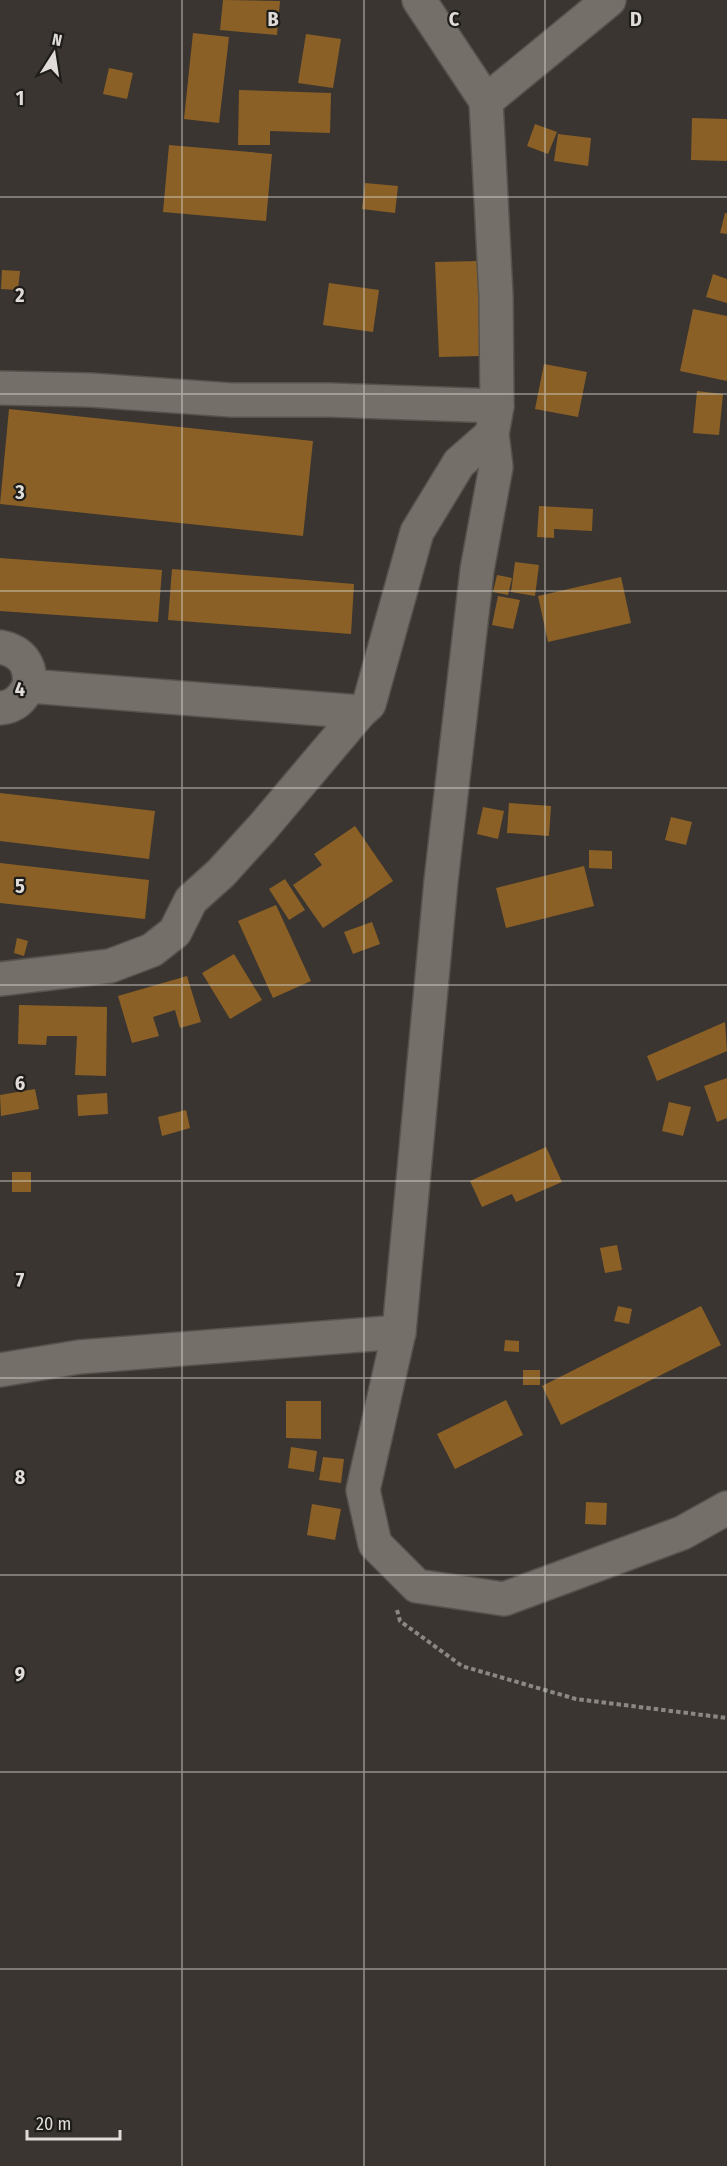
<svg xmlns="http://www.w3.org/2000/svg" width="727" height="2166" font-family="'Fira Sans Condensed',sans-serif">
	<style>
		.building { fill: #8b6026 }
		.lines { fill: none; stroke-linecap: round; stroke-linejoin: round }
		.minor-casing { stroke: #56524e; stroke-width: 36 }
		.path { stroke: #8b8783; stroke-width: 4; stroke-dasharray: 4.5 3; stroke-linecap: butt }
		.minor { stroke: #756f6a; stroke-width: 33 }
		.grid { fill: none; stroke: #dfdcd9; stroke-width: 1.5; stroke-opacity: 0.55 }
		.grid-label { font-size: 20px; text-anchor: middle; font-weight: bold; fill: #dfdcd9; stroke: #1f1d1a; stroke-width: 4.5; stroke-linejoin: round; paint-order: stroke }
	</style>
	<rect width="100%" height="100%" fill="#3a3530"/>
	<g class="building">
		<path d="M223 0 280 1 277 35 220 30Z"/>
		<path d="M193 33 229 37 219 123 184 119Z"/>
		<path d="M306 34 341 39 333 88 298 83Z"/>
		<path d="M109 68 133 73 127 99 103 94Z"/>
		<path d="M239 90 331 93 330 133 270 131V145H238Z"/>
		<path d="M692 118 727 119V161L691 160Z"/>
		<path d="M535 124 557 132 548 154 527 146Z"/>
		<path d="M558 134 591 138 588 166 554 161Z"/>
		<path d="M169 145 272 154 266 221 163 212Z"/>
		<path d="M365 183 398 186 395 213 362 209Z"/>
		<path d="M725 213H727V234L720 233Z"/>
		<path d="M478 261 481 356 439 357 435 262Z"/>
		<path d="M2 270 20 271 18 290 1 289Z"/>
		<path d="M713 274 727 279V303L706 297Z"/>
		<path d="M329 283 379 290 373 332 323 325Z"/>
		<path d="M693 309 727 316V381L680 371Z"/>
		<path d="M544 364 587 372 578 417 535 409Z"/>
		<path d="M697 391 723 394 719 435 693 433Z"/>
		<path d="M9 409 313 441 303 536 0 504Z"/>
		<path d="M539 506 593 509 592 531 554 529V538L537 537Z"/>
		<path d="M0 558 162 570 158 622 0 611Z"/>
		<path d="M515 562 539 565 535 596 511 592Z"/>
		<path d="M172 569 354 584 351 634 168 620Z"/>
		<path d="M497 575 512 578 508 595 493 592Z"/>
		<path d="M621 577 631 623 548 642 538 596Z"/>
		<path d="M498 596 520 600 513 629 492 625Z"/>
		<path d="M0 793 155 811 149 859 0 841Z"/>
		<path d="M509 803 551 806 549 836 507 833Z"/>
		<path d="M483 807 504 811 498 839 477 834Z"/>
		<path d="M671 817 692 822 686 845 665 840Z"/>
		<path d="M355 826 393 881 323 928 293 885 322 865 314 854Z"/>
		<path d="M589 850 612 851V869L589 868Z"/>
		<path d="M0 863 149 880 145 919 0 903Z"/>
		<path d="M584 866 594 906 506 928 496 888Z"/>
		<path d="M285 879 305 910 289 920 269 889Z"/>
		<path d="M276 905 311 981 273 998 238 921Z"/>
		<path d="M372 922 380 944 353 954 344 932Z"/>
		<path d="M17 938 28 941 24 956 14 953Z"/>
		<path d="M234 954 262 1000 230 1019 202 973Z"/>
		<path d="M187 976 201 1022 180 1028 175 1010 153 1017 159 1036 132 1043 118 996Z"/>
		<path d="M19 1005 107 1007 106 1076 75 1075 77 1036H47L46 1045 18 1044Z"/>
		<path d="M725 1022 727 1051 657 1081 647 1056Z"/>
		<path d="M727 1078V1118L717 1122 704 1086Z"/>
		<path d="M35 1089 39 1109 1 1116 0 1095Z"/>
		<path d="M107 1093 108 1114 78 1116 77 1095Z"/>
		<path d="M669 1102 691 1107 683 1136 662 1131Z"/>
		<path d="M186 1110 190 1128 162 1136 158 1117Z"/>
		<path d="M546 1147 562 1182 516 1202 512 1194 482 1207 470 1181Z"/>
		<rect x="12" y="1172" width="19" height="20"/>
		<path d="M617 1245 622 1270 605 1273 600 1248Z"/>
		<path d="M618 1306 632 1309 629 1324 614 1321Z"/>
		<path d="M701 1306 721 1345 561 1425 542 1386Z"/>
		<path d="M505 1340 519 1341V1352L504 1351Z"/>
		<rect x="523" y="1370" width="17" height="15"/>
		<path d="M506 1400 523 1435 455 1469 437 1434Z"/>
		<path d="M286 1401H321V1439L286 1438Z"/>
		<path d="M291 1447 317 1451 314 1472 288 1468Z"/>
		<path d="M323 1457 344 1459 341 1483 319 1480Z"/>
		<path d="M586 1502 607 1503 606 1525 585 1524Z"/>
		<path d="M312 1504 341 1509 335 1540 307 1535Z"/>
	</g>
	<g class="lines">
		<defs>
			<g id="minor">
				<path d="M419 0 486 101"/>
				<path d="M609 0 486 101 496 296 497 406 492 434 496 467 477 570 441 881 399 1332 363 1490 375 1544 417 1586 504 1599 682 1533 727 1508"/>
				<path d="M0 388 90 390 231 400H330L497 406"/>
				<path d="M0 647C21 651 32 664 29 686L360 712 369 704 417 532 459 463 492 434"/>
				<path d="M0 708C15 707 22 699 29 686"/>
				<path d="M0 979 110 966 152 950 175 932 191 900 221 873 263 827 360 712"/>
				<path d="M0 1370 79 1357 399 1332"/>
			</g>
		</defs>
		<use href="#minor" class="minor-casing"/>
		<path class="path" d="M397 1610 400 1621 462 1666 576 1699 727 1718"/>
		<use href="#minor" class="minor"/>
	</g>
	<path class="grid" d="M182 0V2166M364 0V2166M545 0V2166M0 197H727M0 394H727M0 591H727M0 788H727M0 985H727M0 1181H727M0 1378H727M0 1575H727M0 1772H727M0 1969H727"/>
	<g class="grid-label">
		<text x="273" y="26">B</text>
		<text x="454" y="26">C</text>
		<text x="636" y="26">D</text>
		<text x="20" y="105">1</text>
		<text x="20" y="302">2</text>
		<text x="20" y="499">3</text>
		<text x="20" y="696">4</text>
		<text x="20" y="893">5</text>
		<text x="20" y="1090">6</text>
		<text x="20" y="1287">7</text>
		<text x="20" y="1484">8</text>
		<text x="20" y="1681">9</text>
	</g>
	<g transform="translate(54 54) rotate(12)" stroke="#1f1d1a" stroke-width="4.5" paint-order="stroke">
	<path d="M0-4.5L10 22L0 15L-10 22Z" fill="#dfdcd9"/>
	<text y="-9" font-size="16" font-weight="bold" text-anchor="middle" fill="#dfdcd9">N</text>
	</g>
	<path d="M27 2130v9h93v-9" fill="none" stroke="#dfdcd9" stroke-width="3"/>
	<text x="36" y="2130" font-size="18" fill="#dfdcd9" stroke="#1f1d1a" stroke-width="4.5" paint-order="stroke">20 m</text>
</svg>
